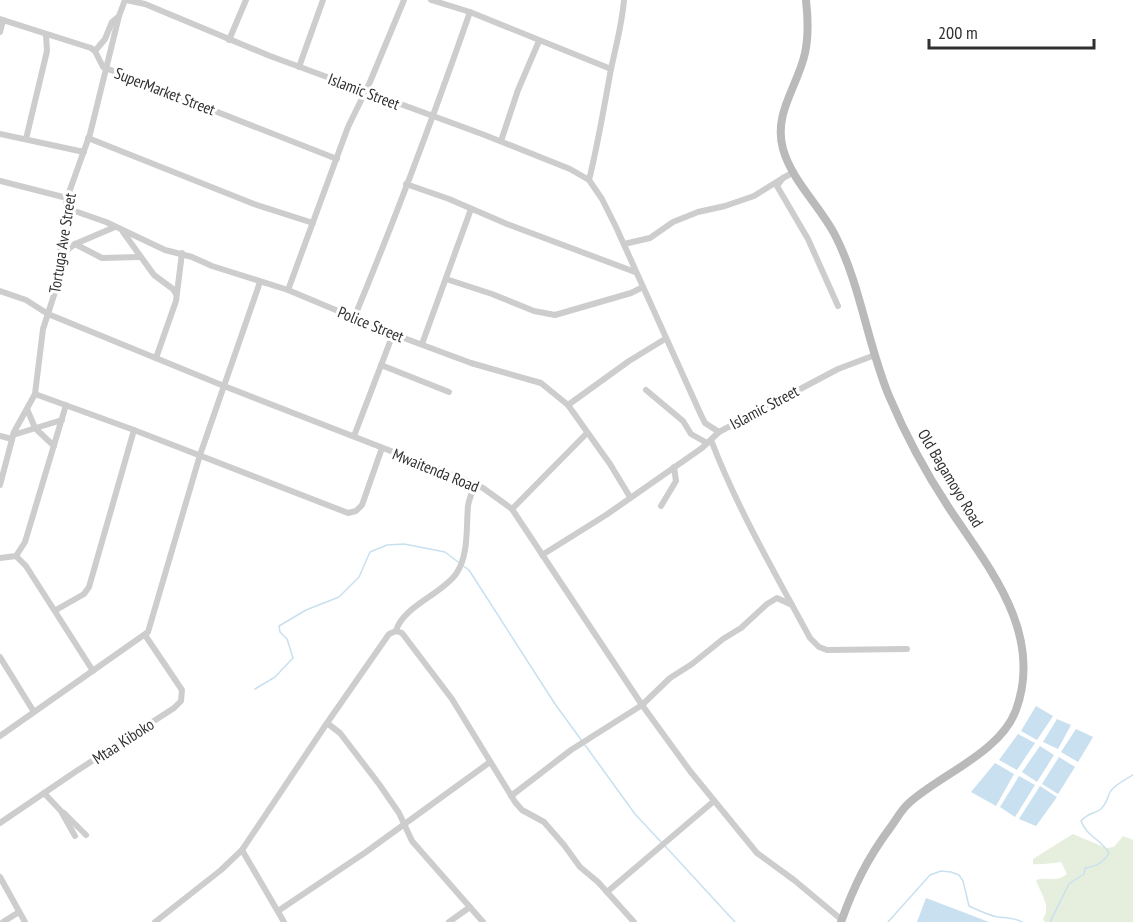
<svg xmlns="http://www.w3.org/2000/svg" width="1133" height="922" font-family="'PT Sans Narrow',sans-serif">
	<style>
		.green { fill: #e6eedd }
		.water { fill: #c8e0ef }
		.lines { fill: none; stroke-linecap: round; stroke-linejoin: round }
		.stream { stroke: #c8e0ef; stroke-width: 1.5 }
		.street { stroke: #cdcdcd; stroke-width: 6 }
		.secondary { stroke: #bababa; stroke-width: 8 }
		.labels { text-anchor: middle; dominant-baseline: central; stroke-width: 6; stroke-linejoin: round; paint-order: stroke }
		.street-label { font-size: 16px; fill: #303030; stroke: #fff }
	</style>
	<rect width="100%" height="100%" fill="#fff"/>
	<path class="green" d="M1073 834 1106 848 1114 847 1123 836 1133 840V922H1045L1043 919C1052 906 1040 893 1036 880 1047 876 1057 883 1067 874L1061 862C1054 863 1038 865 1033 864V859Z"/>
	<g class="water">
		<path d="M1036 706 1053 716 1037 740 1021 731Z"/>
		<path d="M1057 719 1071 725 1058 749 1043 742Z"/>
		<path d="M1076 729 1093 737 1078 762 1061 752Z"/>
		<path d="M1018 734 1035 743 1017 770 999 760Z"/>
		<path d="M1040 746 1054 755 1037 782 1022 772Z"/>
		<path d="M1059 757 1075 767 1058 794 1042 784Z"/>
		<path d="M995 763 1014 774 996 806 971 792Z"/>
		<path d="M1019 776 1035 785 1015 817 1000 807Z"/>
		<path d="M1040 786 1057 797 1036 826 1019 819Z"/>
		<path d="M926 898 989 922H917Z"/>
	</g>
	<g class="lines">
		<g class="stream">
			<path d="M462 565 469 570 555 704 582 741"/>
			<path d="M255 689 275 677 293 658 287 639 280 632 279 626 306 610 339 597 359 577 370 552 387 545 404 544 445 552 458 562"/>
			<path d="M585 745 635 814 662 843"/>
			<path d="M665 846 735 922"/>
			<path d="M888 922 930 875 941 871 951 872 959 875 963 881 969 906C978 910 987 915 998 917 1007 918 1013 917 1022 922"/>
			<path d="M1050 922 1069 884 1084 874 1085 868C1095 867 1104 862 1109 853 1101 839 1087 837 1081 821 1090 811 1093 815 1101 809 1107 803 1107 799 1110 792 1114 785 1126 779 1133 775"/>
		</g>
		<g class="street">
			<path d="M126 0 145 4 270 56 482 134 570 169 589 180"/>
			<path d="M431 0 470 12 611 69"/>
			<path d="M624 0C622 24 616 46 611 69 604 107 598 144 589 180L602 199 616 227 701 415 705 423 719 432 838 369 875 355"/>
			<path d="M0 19 91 48 95 51 103 67 337 159"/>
			<path d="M0 32 3 20"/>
			<path d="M229 40 246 0"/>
			<path d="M95 51 105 39 112 22 118 17"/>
			<path d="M299 67 323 0"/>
			<path d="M0 134 84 152"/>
			<path d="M88 138 254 204 313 223"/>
			<path d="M26 139 47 51 46 35"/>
			<path d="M501 141 518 90 539 41"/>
			<path d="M794 172 783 178 777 186 808 239 838 306"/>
			<path d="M0 181 67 198"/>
			<path d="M406 184 449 199 507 224 635 272"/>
			<path d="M66 208 106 222 165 250 192 257 212 266 288 290 393 334 471 363 541 383 568 405 610 464 630 497"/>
			<path d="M123 232 154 275 173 289 176 294"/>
			<path d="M75 244 102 258 139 257"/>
			<path d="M624 244 650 238 673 222 698 212 725 206 754 196 783 178"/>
			<path d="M61 255 75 244 115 227"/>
			<path d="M446 279 492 294 534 311 555 315 631 293 643 287"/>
			<path d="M288 290 348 127 370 82 404 0"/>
			<path d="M0 291 26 300 48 314 224 386 468 481 483 488 512 509 642 705 690 771 757 853 794 880 842 920"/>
			<path d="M354 318C396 217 434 115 470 12"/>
			<path d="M422 344 471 209"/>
			<path d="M156 358 176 301 182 253"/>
			<path d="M381 365 449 392"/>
			<path d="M646 390 683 421 691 434 707 443"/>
			<path d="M35 394 134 430 348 513 356 511 362 505 382 448"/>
			<path d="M568 405 629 361 665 339"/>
			<path d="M27 409 35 428 54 446"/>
			<path d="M13 435 62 420"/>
			<path d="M0 436 12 439"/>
			<path d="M354 436 393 334"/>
			<path d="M711 440C737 508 775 573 810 638L819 647 827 650 907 649"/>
			<path d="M0 485 14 432 35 394 43 329 55 292 67 198 90 134 119 16 125 0"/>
			<path d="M661 506 676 481 674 467"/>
			<path d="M512 509 587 433"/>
			<path d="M542 555 606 515 702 448 719 432"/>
			<path d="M16 556 25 542 66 405"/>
			<path d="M0 558 16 556 26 566 93 671"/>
			<path d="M56 610 84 594 89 587 134 430"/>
			<path d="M396 631C402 607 442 594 456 574 469 555 466 529 468 506 469 499 473 491 474 484"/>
			<path d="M0 657 34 712"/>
			<path d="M327 723 340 733 379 784 399 813 412 841 483 922"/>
			<path d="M0 736 148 632 200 455 260 282"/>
			<path d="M44 793 61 811 75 836"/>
			<path d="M511 796 571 750 642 705 670 678 692 664 723 639 741 628 767 604 777 598 792 605"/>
			<path d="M64 813 86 835"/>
			<path d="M0 823 75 772 174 708 181 701 182 690 145 635"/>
			<path d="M242 850 284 922"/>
			<path d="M0 877 25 922"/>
			<path d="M607 892 714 801"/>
			<path d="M278 911 366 852 490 762"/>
			<path d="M3 922 19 912"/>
			<path d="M155 922 221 870 242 850 327 723 389 634 396 631 402 633 452 699 515 802 522 810 544 822 564 845 580 867 598 882 634 922"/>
			<path d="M449 922 470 907"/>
		</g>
		<path class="secondary" d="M806 0C808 18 809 35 805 53 798 86 773 113 783 149 792 181 820 206 835 235 861 286 867 343 889 396 905 434 926 473 949 508 989 568 1044 633 1016 710 1000 753 941 774 909 803 901 810 896 820 890 828 867 859 854 886 841 922"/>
	</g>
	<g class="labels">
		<g class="street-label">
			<text transform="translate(165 91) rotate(21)">SuperMarket Street</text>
			<text transform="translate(364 91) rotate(21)">Islamic Street</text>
			<text transform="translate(62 243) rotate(-81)">Tortuga Ave Street</text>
			<text transform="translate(371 324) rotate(22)">Police Street</text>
			<text transform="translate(764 407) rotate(-28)">Islamic Street</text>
			<text transform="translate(436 470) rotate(22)">Mwaitenda Road</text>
			<text transform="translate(951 478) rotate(59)">Old Bagamoyo Road</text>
			<text transform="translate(123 741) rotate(-33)">Mtaa Kiboko</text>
		</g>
	</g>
	<path d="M929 39v9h165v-9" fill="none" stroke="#303030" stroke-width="3"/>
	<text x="938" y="39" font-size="18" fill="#303030" stroke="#ffffff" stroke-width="4.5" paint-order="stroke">200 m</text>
</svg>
